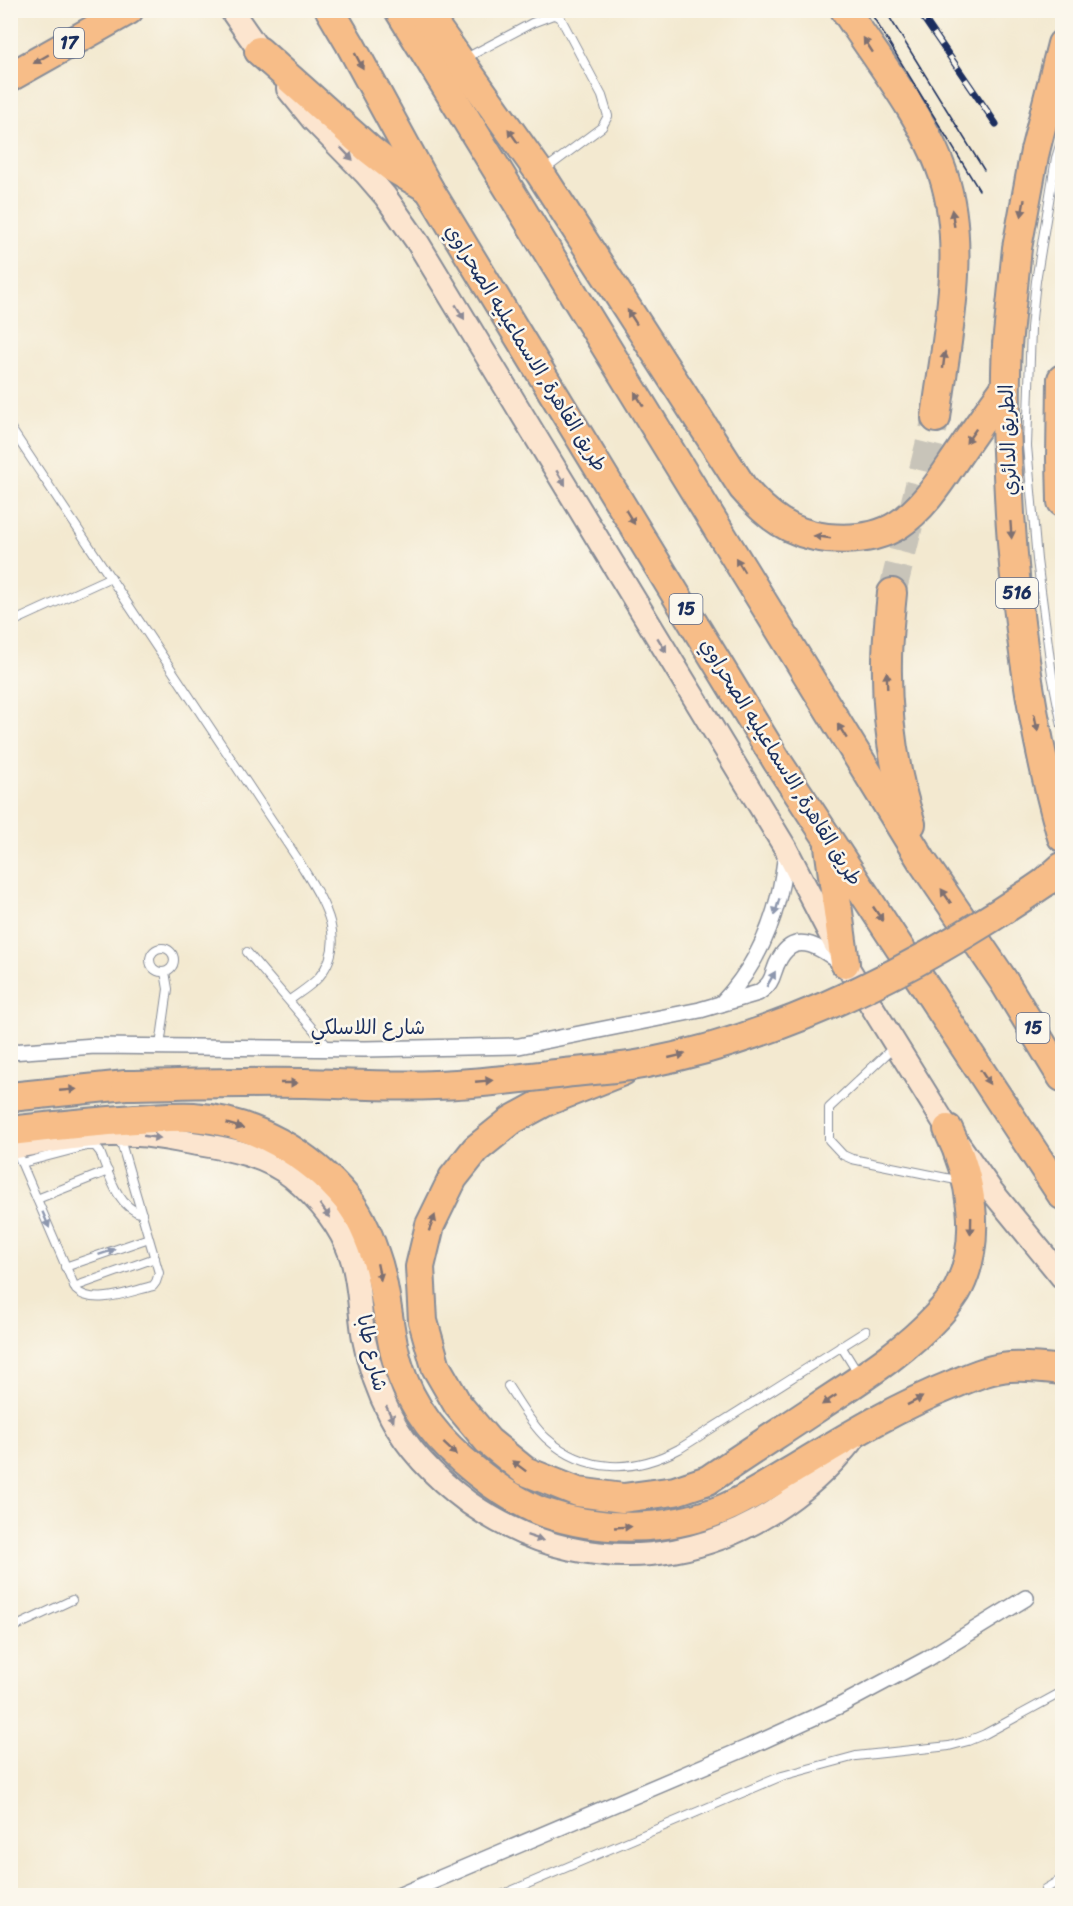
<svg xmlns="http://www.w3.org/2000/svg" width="1073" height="1906" font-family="Sriracha,'Playpen Sans Arabic',sans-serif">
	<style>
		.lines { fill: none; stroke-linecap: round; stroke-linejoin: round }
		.highway-tunnel { stroke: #c8c4b9; stroke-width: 28; stroke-dasharray: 28 14; stroke-linecap: butt }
		.lane-casing { stroke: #878c97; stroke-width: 10 }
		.street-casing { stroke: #878c97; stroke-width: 18 }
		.secondary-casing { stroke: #878c97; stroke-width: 26 }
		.highway-casing { stroke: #878c97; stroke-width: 32 }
		.lane { stroke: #fff; stroke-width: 8 }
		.street { stroke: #fff; stroke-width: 15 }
		.secondary { stroke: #fce5cf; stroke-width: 22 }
		.highway { stroke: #f7bd88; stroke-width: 28 }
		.tram { stroke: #1b2f5e; stroke-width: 1.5 }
		.rail-casing { stroke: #1b2f5e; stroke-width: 7 }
		.rail { stroke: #fbf7ec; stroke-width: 4.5; stroke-dasharray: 14; stroke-linecap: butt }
		.highway-bridge-casing { stroke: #878c97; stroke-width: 32; stroke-linecap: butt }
		.highway-bridge { stroke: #f7bd88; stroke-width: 28 }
		.oneway { fill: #7e6f71 }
		.oneway2 { fill: #8c8a96 }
		.oneway3 { fill: #8d97ae }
		.labels { text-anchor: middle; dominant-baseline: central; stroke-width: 5; stroke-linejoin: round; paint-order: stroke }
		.shield { fill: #fbf7ec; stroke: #5e6b89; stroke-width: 1.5 }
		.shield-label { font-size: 18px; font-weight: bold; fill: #1b2f5e }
		.street-label { font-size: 20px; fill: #1b2f5e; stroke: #fbf7ec }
	</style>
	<rect width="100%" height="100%" fill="#fbf7ec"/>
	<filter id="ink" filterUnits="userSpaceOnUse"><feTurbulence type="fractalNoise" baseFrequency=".0167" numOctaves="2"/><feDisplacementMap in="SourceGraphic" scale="12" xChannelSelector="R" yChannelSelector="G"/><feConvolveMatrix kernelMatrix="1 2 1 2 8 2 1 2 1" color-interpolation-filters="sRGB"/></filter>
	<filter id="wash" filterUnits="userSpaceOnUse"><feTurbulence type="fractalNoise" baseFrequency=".008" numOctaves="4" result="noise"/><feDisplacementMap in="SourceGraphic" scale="24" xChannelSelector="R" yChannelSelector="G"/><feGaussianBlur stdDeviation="1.35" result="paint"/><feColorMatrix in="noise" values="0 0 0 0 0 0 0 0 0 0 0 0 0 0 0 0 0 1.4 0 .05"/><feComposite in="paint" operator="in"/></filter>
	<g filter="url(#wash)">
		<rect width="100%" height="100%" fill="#f3e9d0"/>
	</g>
	<g filter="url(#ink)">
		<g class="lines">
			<path class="highway-tunnel" d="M892 593 936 418"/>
			<defs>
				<g id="lane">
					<path d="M464 59 532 23 553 15 560 17 602 96 608 116 602 127 543 171"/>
					<path d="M1062 139 1056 158 1036 281 1031 328 1027 446 1037 560 1052 675 1062 726"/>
					<path d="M10 427 297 858C318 894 352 937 319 977 311 986 299 993 290 1000"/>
					<path d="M10 623 111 577"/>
					<circle cx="162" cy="960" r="12"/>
					<path d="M247 952 330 1049"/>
					<path d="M160 1046 168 989 165 972"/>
					<path d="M895 1046 829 1108V1140L843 1155 852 1159 961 1181"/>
					<path d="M15 1148 76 1290C93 1307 131 1291 153 1286L156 1282 159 1273 120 1139"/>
					<path d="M22 1163 87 1146H95L100 1152C109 1174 117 1207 142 1214"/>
					<path d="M37 1199 108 1171"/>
					<path d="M65 1267 149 1238"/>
					<path d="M74 1287 155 1258"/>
					<path d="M841 1346 859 1375"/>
					<path d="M508 1386C520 1404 531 1424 546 1438 586 1474 634 1473 679 1449L866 1331"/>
					<path d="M10 1629 72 1600"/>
					<path d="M1045 1889 1062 1879"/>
					<path d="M499 1896 782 1776 856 1756 949 1746 968 1741 985 1734 1062 1692"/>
				</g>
				<g id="street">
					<path d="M721 1004C762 961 781 909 786 850"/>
					<path d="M10 1052 95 1046 365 1049 519 1046 700 1010 758 993C777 980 770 974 780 958 797 929 824 950 842 964"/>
					<path d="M398 1896 749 1747 841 1705 927 1659 1026 1598"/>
				</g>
				<g id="secondary">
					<path d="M231 10 268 63"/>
					<path d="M288 89 313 120 366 174 385 196 418 243 786 849 845 963 948 1129 991 1190 1062 1277"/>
					<path d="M10 1148C52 1140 95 1133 138 1135 158 1136 178 1141 198 1144 230 1149 266 1156 292 1177 317 1198 340 1225 351 1256 360 1283 359 1311 364 1339 369 1366 378 1392 391 1417 409 1452 438 1480 469 1503 600 1595 757 1560 854 1438"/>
				</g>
				<g id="highway">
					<path d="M330 10 350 44 429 189 777 761 1062 1195"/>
					<path d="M399 10 922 861 1003 980 1062 1077"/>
					<path d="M420 10 438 30 540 173 743 488C767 516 790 534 827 538 850 540 878 538 898 525 924 508 941 480 958 455 973 433 989 410 1005 388"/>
					<path d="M845 10C878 60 924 118 943 174 968 250 946 340 936 418"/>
					<path d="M259 51 370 150 393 168 429 189"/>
					<path d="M10 77 129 10"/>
					<path d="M1035 151 1062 44"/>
					<path d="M1007 345C1004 402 1007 458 1010 514 1017 623 1032 732 1062 837"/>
					<path d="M1062 379 1061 459 1062 502"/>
					<path d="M892 593C890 615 887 639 887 661 886 716 894 772 911 824"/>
					<path d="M829 846 845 963"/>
					<path d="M1044 883 1062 867"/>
					<path d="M623 1071 545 1102 512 1120 476 1149 453 1178 430 1225 420 1267 423 1321 436 1367 458 1405 488 1441 525 1471 578 1492 623 1498 675 1491 708 1480C745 1455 782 1431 818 1407 860 1379 903 1353 937 1316 945 1307 954 1298 959 1287 983 1238 971 1176 948 1129"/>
					<path d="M10 1097 126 1085"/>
					<path d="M10 1131C52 1126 93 1122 135 1119 154 1118 175 1116 194 1117 253 1121 310 1154 347 1199 362 1217 371 1242 378 1264 389 1302 388 1342 403 1379 421 1424 453 1455 491 1483 507 1494 524 1505 542 1512 600 1532 665 1532 723 1509 747 1499 769 1484 791 1471 844 1439 896 1407 954 1384 971 1377 991 1368 1010 1367 1027 1366 1045 1368 1062 1370"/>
				</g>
			</defs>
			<use href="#lane" class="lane-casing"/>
			<use href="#street" class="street-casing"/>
			<use href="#secondary" class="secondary-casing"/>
			<use href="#highway" class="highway-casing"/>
			<use href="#lane" class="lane"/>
			<use href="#street" class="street"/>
			<use href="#secondary" class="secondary"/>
			<use href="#highway" class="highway"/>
			<g class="tram">
				<path d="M869 10 979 190"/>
				<path d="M885 10 984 170"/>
			</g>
			<defs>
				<path id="rail" d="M918 10 996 124"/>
			</defs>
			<use href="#rail" class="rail-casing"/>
			<use href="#rail" class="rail"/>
			<defs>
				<g id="highway-bridge">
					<path d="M1007 345 1017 248 1035 151"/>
					<path d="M126 1085C185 1084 245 1082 305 1083 348 1084 391 1087 435 1085 478 1084 522 1078 565 1073 590 1070 616 1069 642 1064 788 1036 922 967 1044 883"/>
				</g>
			</defs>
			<use href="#highway-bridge" class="highway-bridge-casing"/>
			<use href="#highway-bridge" class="highway-bridge"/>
		</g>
		<defs><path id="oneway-solid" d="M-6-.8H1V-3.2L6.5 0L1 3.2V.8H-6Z" transform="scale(1.5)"/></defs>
		<g class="oneway">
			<use href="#oneway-solid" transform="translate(868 45) rotate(-123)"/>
			<use href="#oneway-solid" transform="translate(41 59) rotate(150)"/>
			<use href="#oneway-solid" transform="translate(359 61) rotate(62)"/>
			<use href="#oneway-solid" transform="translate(513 136) rotate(-125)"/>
			<use href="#oneway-solid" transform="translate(1023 208) rotate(100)"/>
			<use href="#oneway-solid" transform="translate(953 218) rotate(-99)"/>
			<use href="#oneway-solid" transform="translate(632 317) rotate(-123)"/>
			<use href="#oneway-solid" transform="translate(944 360) rotate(-83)"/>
			<use href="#oneway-solid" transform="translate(639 399) rotate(-121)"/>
			<use href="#oneway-solid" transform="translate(971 436) rotate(125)"/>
			<use href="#oneway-solid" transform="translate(630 517) rotate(58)"/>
			<use href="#oneway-solid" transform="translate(1011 530) rotate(86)"/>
			<use href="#oneway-solid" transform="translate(822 537) rotate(-172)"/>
			<use href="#oneway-solid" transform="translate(740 565) rotate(-121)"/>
			<use href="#oneway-solid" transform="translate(887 680) rotate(-92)"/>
			<use href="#oneway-solid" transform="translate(1036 723) rotate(79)"/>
			<use href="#oneway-solid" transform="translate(842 731) rotate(-122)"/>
			<use href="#oneway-solid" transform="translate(946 896) rotate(-124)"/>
			<use href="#oneway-solid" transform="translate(878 914) rotate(56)"/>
			<use href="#oneway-solid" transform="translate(677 1056) rotate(-13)"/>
			<use href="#oneway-solid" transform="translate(985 1077) rotate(57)"/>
			<use href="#oneway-solid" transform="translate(484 1081) rotate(-5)"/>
			<use href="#oneway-solid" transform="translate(289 1083)"/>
			<use href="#oneway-solid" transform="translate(68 1090) rotate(-5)"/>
			<use href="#oneway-solid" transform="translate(235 1126) rotate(17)"/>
			<use href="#oneway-solid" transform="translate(432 1223) rotate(-69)"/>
			<use href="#oneway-solid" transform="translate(971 1226) rotate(91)"/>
			<use href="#oneway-solid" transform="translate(379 1272) rotate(78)"/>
			<use href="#oneway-solid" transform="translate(829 1400) rotate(146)"/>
			<use href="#oneway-solid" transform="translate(915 1401) rotate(-27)"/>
			<use href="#oneway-solid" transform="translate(450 1449) rotate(43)"/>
			<use href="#oneway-solid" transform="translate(519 1466) rotate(-143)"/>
			<use href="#oneway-solid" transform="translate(623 1527) rotate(-3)"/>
		</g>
		<g class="oneway2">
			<use href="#oneway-solid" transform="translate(347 154) rotate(46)"/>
			<use href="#oneway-solid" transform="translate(460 312) rotate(59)"/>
			<use href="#oneway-solid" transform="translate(561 478) rotate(59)"/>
			<use href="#oneway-solid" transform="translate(662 645) rotate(59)"/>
			<use href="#oneway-solid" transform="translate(152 1137) rotate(8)"/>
			<use href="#oneway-solid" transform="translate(325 1211) rotate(53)"/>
			<use href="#oneway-solid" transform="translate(390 1414) rotate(64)"/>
			<use href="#oneway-solid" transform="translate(535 1538) rotate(18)"/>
		</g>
		<g class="oneway3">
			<use href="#oneway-solid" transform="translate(777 907) rotate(106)"/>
			<use href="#oneway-solid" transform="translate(771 979) rotate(-60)"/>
			<use href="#oneway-solid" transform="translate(46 1220) rotate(67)"/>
			<use href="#oneway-solid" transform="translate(107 1252) rotate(-19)"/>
		</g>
	</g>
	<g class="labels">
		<g class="shield">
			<rect x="54" y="28" width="30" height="30" rx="4.5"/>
			<rect x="996" y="578" width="42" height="30" rx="4.5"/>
			<rect x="669.5" y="594" width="33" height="30" rx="4.5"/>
			<rect x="1016.5" y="1013" width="33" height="30" rx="4.5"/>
		</g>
		<g class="shield-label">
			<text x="69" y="43">17</text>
			<text x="1017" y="593">516</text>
			<text x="686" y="609">15</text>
			<text x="1033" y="1028">15</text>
		</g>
		<g class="street-label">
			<text transform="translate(526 348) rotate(58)">طريق القاهرة, الاسماعيليه الصحراوي</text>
			<text transform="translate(1008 440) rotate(-92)">الطريق الدائري</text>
			<text transform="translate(781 762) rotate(58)">طريق القاهرة, الاسماعيليه الصحراوي</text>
			<text x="368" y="1027">شارع اللاسلكي</text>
			<text transform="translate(372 1353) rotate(77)">شارع طابا</text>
		</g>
	</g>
	<rect width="1073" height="1906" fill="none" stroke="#fbf7ec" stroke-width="36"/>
</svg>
